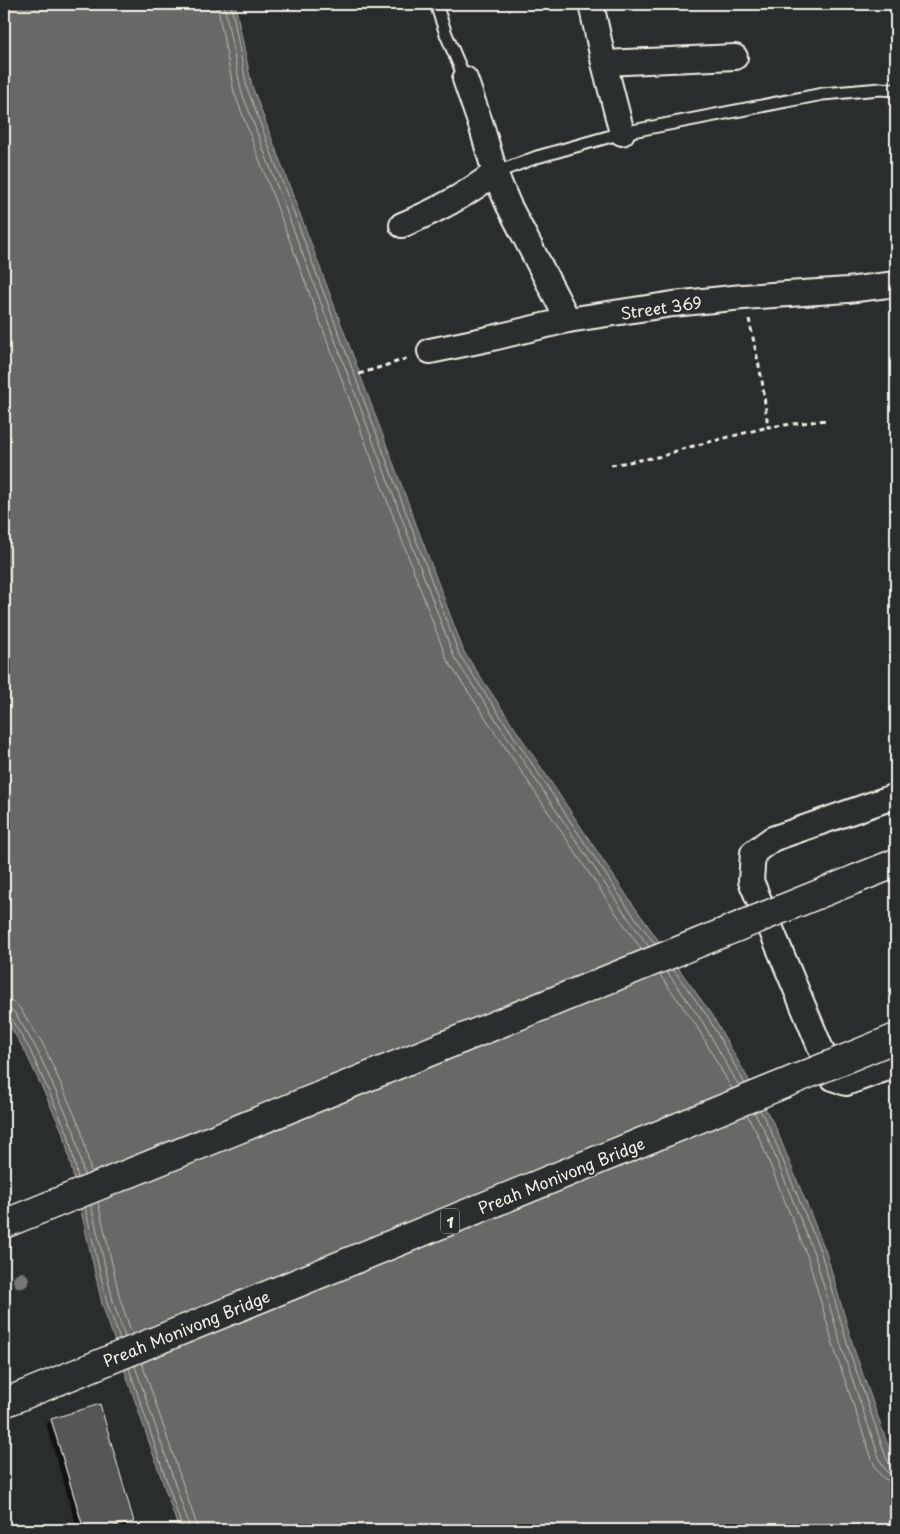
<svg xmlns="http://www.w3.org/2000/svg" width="900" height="1534" font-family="'Playpen Sans',sans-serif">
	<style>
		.water { fill: #676866; stroke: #9f9f9a }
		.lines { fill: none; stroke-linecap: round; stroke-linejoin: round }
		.shore { stroke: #bcbab4; stroke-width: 1 }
		.building { fill: #555756; stroke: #f4f1e8; filter: url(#shadow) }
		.lane-casing { stroke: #f4f1e8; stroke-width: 15 }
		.street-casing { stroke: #f4f1e8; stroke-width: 28 }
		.highway-casing { stroke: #f4f1e8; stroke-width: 31 }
		.path { stroke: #f4f1e8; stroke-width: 3; stroke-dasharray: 5 4; stroke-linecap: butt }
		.lane { stroke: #2a2d2e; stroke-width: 11 }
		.street { stroke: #2a2d2e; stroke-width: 24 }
		.highway { stroke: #2a2d2e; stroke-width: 28 }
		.highway-bridge-casing { stroke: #f4f1e8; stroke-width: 31; stroke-linecap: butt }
		.highway-bridge { stroke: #2a2d2e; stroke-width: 28 }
		.tree { fill: #777875 }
		.labels { text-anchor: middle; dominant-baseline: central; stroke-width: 4; stroke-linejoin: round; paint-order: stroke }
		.shield { fill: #2a2d2e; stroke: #b7b6b0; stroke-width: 1 }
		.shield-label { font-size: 15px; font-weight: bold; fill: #f4f1e8 }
		.street-label { font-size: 16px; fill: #f4f1e8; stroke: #2a2d2e }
	</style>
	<defs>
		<filter id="shadow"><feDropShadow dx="-4.5" dy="4.5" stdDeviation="0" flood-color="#0009"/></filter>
	</defs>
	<rect width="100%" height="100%" fill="#2a2d2e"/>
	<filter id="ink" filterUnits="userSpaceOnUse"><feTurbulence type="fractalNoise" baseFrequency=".02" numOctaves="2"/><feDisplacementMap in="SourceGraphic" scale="10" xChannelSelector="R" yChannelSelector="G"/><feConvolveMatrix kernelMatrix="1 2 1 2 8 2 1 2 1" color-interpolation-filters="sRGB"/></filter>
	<g filter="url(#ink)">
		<path class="water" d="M4 4H235L252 86 464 652 631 902 712 1015 775 1126 826 1252 854 1349 896 1468V1530H179L102 1304 64 1135 26 1053 4 1016Z"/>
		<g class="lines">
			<g class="shore">
				<path d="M217 4 234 92 447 660 615 912 642 950"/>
				<path d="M224 4 241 90 454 657 621 908 649 947"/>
				<path d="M231 4 247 88 459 654 626 905 655 944"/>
				<path d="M673 969 708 1017 745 1084"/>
				<path d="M667 972 702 1021 739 1086"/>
				<path d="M660 975 696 1025 732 1089"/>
				<path d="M4 1000 13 1002 19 1007 43 1044 81 1129 91 1172"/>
				<path d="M4 1008 10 1009 15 1013 36 1048 74 1131 84 1175"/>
				<path d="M4 1014 10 1017 30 1050 68 1134 78 1178"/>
				<path d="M760 1110 770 1129 821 1253 849 1350 886 1457 890 1466 896 1468"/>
				<path d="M754 1112 765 1131 815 1256 843 1352 880 1460 887 1472 896 1475"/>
				<path d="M747 1115 758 1135 808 1258 836 1354 873 1462C878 1474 883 1481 896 1482"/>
				<path d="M98 1202 120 1299 132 1334"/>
				<path d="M91 1205 113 1301 125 1337"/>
				<path d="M85 1207 107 1303 120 1339"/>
				<path d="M142 1363 196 1523 197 1530"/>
				<path d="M135 1366 189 1525 190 1530"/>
				<path d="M129 1368 183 1530"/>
			</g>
		</g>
		<path class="building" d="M100 1404 134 1522 94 1530H84L51 1419Z"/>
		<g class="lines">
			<defs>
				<g id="lane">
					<path d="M436 4 446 34 465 79"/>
					<path d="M495 173 537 157 622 133 823 94 880 89 896 90"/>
				</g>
				<g id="street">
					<path d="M591 4 604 63 622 133"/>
					<path d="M604 63 735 57"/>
					<path d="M465 79 482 128 495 173 508 204 568 320"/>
					<path d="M402 225C438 210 464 196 495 173"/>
					<path d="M430 351 488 339 568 320 673 304 743 297 848 290 896 284"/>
					<path d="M896 796 772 839 753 853 751 881 833 1078 846 1083 896 1065"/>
				</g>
				<path id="highway" d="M856 879 896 863"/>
			</defs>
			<use href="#lane" class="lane-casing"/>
			<use href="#street" class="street-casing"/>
			<use href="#highway" class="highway-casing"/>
			<g class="path">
				<path d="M749 319 762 380 768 427 827 420"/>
				<path d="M359 374 409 358"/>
				<path d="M611 465 663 456 682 449 768 427"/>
			</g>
			<use href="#lane" class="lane"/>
			<use href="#street" class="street"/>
			<use href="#highway" class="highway"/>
			<defs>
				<g id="highway-bridge">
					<path d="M4 1224 856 879"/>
					<path d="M4 1403 896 1038"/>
				</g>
			</defs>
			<use href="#highway-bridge" class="highway-bridge-casing"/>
			<use href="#highway-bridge" class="highway-bridge"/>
		</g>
		<circle class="tree" cx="21" cy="1280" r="8"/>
	</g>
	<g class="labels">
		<rect class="shield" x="441" y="1208.5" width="18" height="25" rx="4"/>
		<g class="shield-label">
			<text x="450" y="1221">1</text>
		</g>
		<g class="street-label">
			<text transform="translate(661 307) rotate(-8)">Street 369</text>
			<text transform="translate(561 1175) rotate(-22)">Preah Monivong Bridge</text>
			<text transform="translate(186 1328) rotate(-22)">Preah Monivong Bridge</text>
		</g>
	</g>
	<rect width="900" height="1534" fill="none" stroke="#2a2d2e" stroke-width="20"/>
	<rect x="10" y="10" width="880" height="1514" fill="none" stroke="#f4f1e8" stroke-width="2" filter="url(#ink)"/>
</svg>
